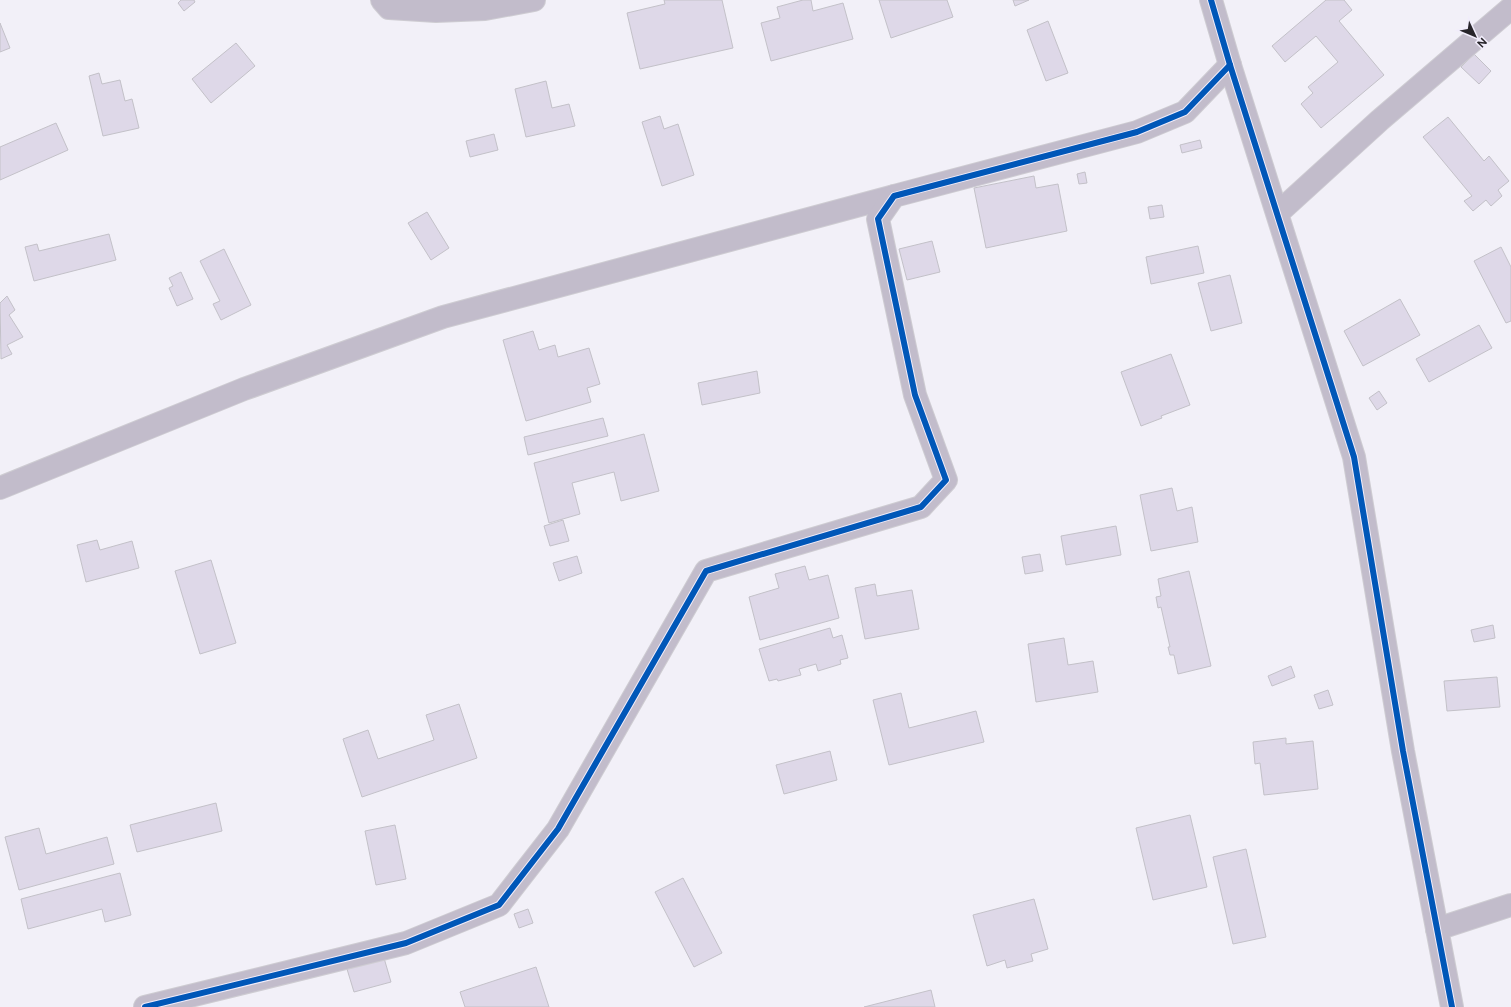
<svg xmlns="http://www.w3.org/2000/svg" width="1511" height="1007" font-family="Figtree,sans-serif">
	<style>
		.building { fill: #ded8e8; stroke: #c3c1c8 }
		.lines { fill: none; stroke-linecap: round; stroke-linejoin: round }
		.minor-casing { stroke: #ceccd2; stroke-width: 24 }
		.minor { stroke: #c2bccb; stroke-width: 22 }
		.cycleway-casing { stroke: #f1edfb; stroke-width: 8 }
		.cycleway { stroke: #0057b8; stroke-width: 6 }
	</style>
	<rect width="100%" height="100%" fill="#f2f0f8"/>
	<g class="building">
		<path d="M181 0H194L195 2 184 11 178 3Z"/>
		<path d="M664 0H722L733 48 640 69 627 13 665 4Z"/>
		<path d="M803 0H811L813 11 843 3 853 39 771 61 761 23 780 18 777 7Z"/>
		<path d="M879 0H947L953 17 891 38Z"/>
		<path d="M1013 0H1029L1015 6Z"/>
		<path d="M1326 0H1344L1352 10 1339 21 1384 75 1321 128 1301 104 1313 93 1308 87 1338 62 1316 36 1285 62 1272 46Z"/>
		<path d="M1048 21 1068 73 1046 81 1027 30Z"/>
		<path d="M0 23 10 48 0 52Z"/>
		<path d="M236 43 255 66 211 103 192 79Z"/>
		<path d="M1474 54 1491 71 1479 84 1461 67Z"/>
		<path d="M99 73 102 84 120 80 125 101 132 99 139 128 103 136 89 76Z"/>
		<path d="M546 81 552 108 569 104 575 126 526 137 515 89Z"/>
		<path d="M660 116 664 129 678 124 694 175 662 186 642 122Z"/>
		<path d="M1448 117 1484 161 1489 156 1509 181 1498 190 1502 196 1491 206 1486 200 1473 211 1464 201 1472 196 1423 137Z"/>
		<path d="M56 123 68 150 0 180V147Z"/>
		<path d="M494 134 498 150 470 157 466 141Z"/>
		<path d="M1200 140 1202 148 1182 153 1180 145Z"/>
		<path d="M1085 172 1087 183 1079 184 1077 174Z"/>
		<path d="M1034 176 1036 188 1058 184 1067 231 986 248 974 188Z"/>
		<path d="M1162 205 1164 217 1150 219 1148 207Z"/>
		<path d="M427 212 449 248 431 260 408 223Z"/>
		<path d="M109 234 116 260 34 281 25 247 37 244 39 251Z"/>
		<path d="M932 241 940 272 907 280 899 249Z"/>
		<path d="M1198 246 1204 273 1151 284 1146 257Z"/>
		<path d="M1501 247 1511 267V321L1506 323 1474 261Z"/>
		<path d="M224 249 251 305 221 320 213 304 220 301 200 261Z"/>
		<path d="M181 272 193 299 177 306 169 288 173 286 169 278Z"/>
		<path d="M1230 275 1242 323 1211 331 1198 283Z"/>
		<path d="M7 296 15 310 9 315 23 337 7 345 12 354 1 359 0 303Z"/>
		<path d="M1400 299 1420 335 1363 366 1344 331Z"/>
		<path d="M1479 325 1492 348 1429 382 1416 359Z"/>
		<path d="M533 331 539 350 555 345 558 357 589 348 600 384 587 388 591 402 526 421 503 340Z"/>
		<path d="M1171 354 1190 405 1161 416 1162 418 1141 426 1121 372Z"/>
		<path d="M757 371 760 393 702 405 698 383Z"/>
		<path d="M1379 391 1387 403 1377 410 1369 398Z"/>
		<path d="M603 418 608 436 528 455 524 437Z"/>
		<path d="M644 434 659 491 621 501 614 472 572 483 580 514 549 523 534 463Z"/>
		<path d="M1172 488 1177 511 1192 507 1198 542 1151 551 1140 495Z"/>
		<path d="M563 520 569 541 550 546 544 526Z"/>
		<path d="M1116 526 1121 555 1066 565 1061 536Z"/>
		<path d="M97 540 100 550 132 541 139 568 86 582 77 545Z"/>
		<path d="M1040 554 1043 571 1025 574 1022 557Z"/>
		<path d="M577 556 582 573 559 581 553 563Z"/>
		<path d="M211 560 236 643 200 654 175 571Z"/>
		<path d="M805 566 809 580 828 575 839 618 760 640 749 597 779 588 775 574Z"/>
		<path d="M1189 571 1211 666 1178 674 1174 655H1170L1168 647H1170L1161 607 1158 608 1156 597 1161 596 1158 579Z"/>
		<path d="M875 584 877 596 912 590 919 629 865 639 855 588Z"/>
		<path d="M1493 625 1495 638 1474 642 1471 630Z"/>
		<path d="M830 628 833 638 842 635 848 658 840 660 841 664 818 671 816 664 799 669 801 675 778 681 777 679 769 681 759 649Z"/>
		<path d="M1064 638 1068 665 1093 661 1098 692 1036 702 1028 644Z"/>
		<path d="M1291 666 1295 677 1272 686 1268 676Z"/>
		<path d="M1497 677 1500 707 1447 711 1444 681Z"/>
		<path d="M1328 690 1333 705 1319 709 1314 695Z"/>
		<path d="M901 693 909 728 976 711 984 742 889 765 873 700Z"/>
		<path d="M459 704 477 758 362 797 343 739 368 730 378 759 434 740 426 715Z"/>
		<path d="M1286 738V744L1313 741 1318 789 1264 795 1260 763 1255 764 1253 742Z"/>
		<path d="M830 751 837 780 784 794 776 765Z"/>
		<path d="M216 803 222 831 137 852 130 825Z"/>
		<path d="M1190 815 1207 887 1153 900 1136 828Z"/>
		<path d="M395 825 406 879 376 885 365 831Z"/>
		<path d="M39 828 46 854 107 837 114 864 19 890 5 837Z"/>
		<path d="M1246 849 1266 937 1233 944 1213 857Z"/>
		<path d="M120 873 131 915 105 922 102 909 28 929 21 899Z"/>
		<path d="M683 878 722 953 694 967 655 892Z"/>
		<path d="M1034 899 1048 949 1031 954 1033 961 1007 968 1005 960 987 966 973 915Z"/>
		<path d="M528 909 533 923 519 928 514 914Z"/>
		<path d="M384 958 391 982 354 992 347 969Z"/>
		<path d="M536 967 549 1007H465L460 992Z"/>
		<path d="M931 990 935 1007H864Z"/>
	</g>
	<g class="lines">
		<defs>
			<g id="minor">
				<path d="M382 0 389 8 436 11 485 9 534 0"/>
				<path d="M1211 0 1230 65 1354 457 1403 751 1452 1007"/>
				<path d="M1278 213 1380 120 1511 8"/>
				<path d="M0 488 244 389 443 317 894 196"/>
				<path d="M1437 929 1511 905"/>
				<path d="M145 1007 406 943 499 905 558 829 706 571 921 507 946 480 915 395 878 219 894 196 1137 132 1185 112 1230 65"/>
			</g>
		</defs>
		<use href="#minor" class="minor-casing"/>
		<use href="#minor" class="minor"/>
		<defs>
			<g id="cycleway">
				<path d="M1211 0 1230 65 1354 457 1403 751 1452 1007"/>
				<path d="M145 1007 406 943 499 905 558 829 706 571 921 507 946 480 915 395 878 219 894 196 1137 132 1185 112 1230 65"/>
			</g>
		</defs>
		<use href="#cycleway" class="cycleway-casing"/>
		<use href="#cycleway" class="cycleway"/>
	</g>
	<g transform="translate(1475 36) rotate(134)" stroke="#f1edfb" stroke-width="3" paint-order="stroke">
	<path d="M0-3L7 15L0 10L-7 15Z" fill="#27252a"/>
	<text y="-6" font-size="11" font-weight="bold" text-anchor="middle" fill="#27252a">N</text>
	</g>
</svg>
